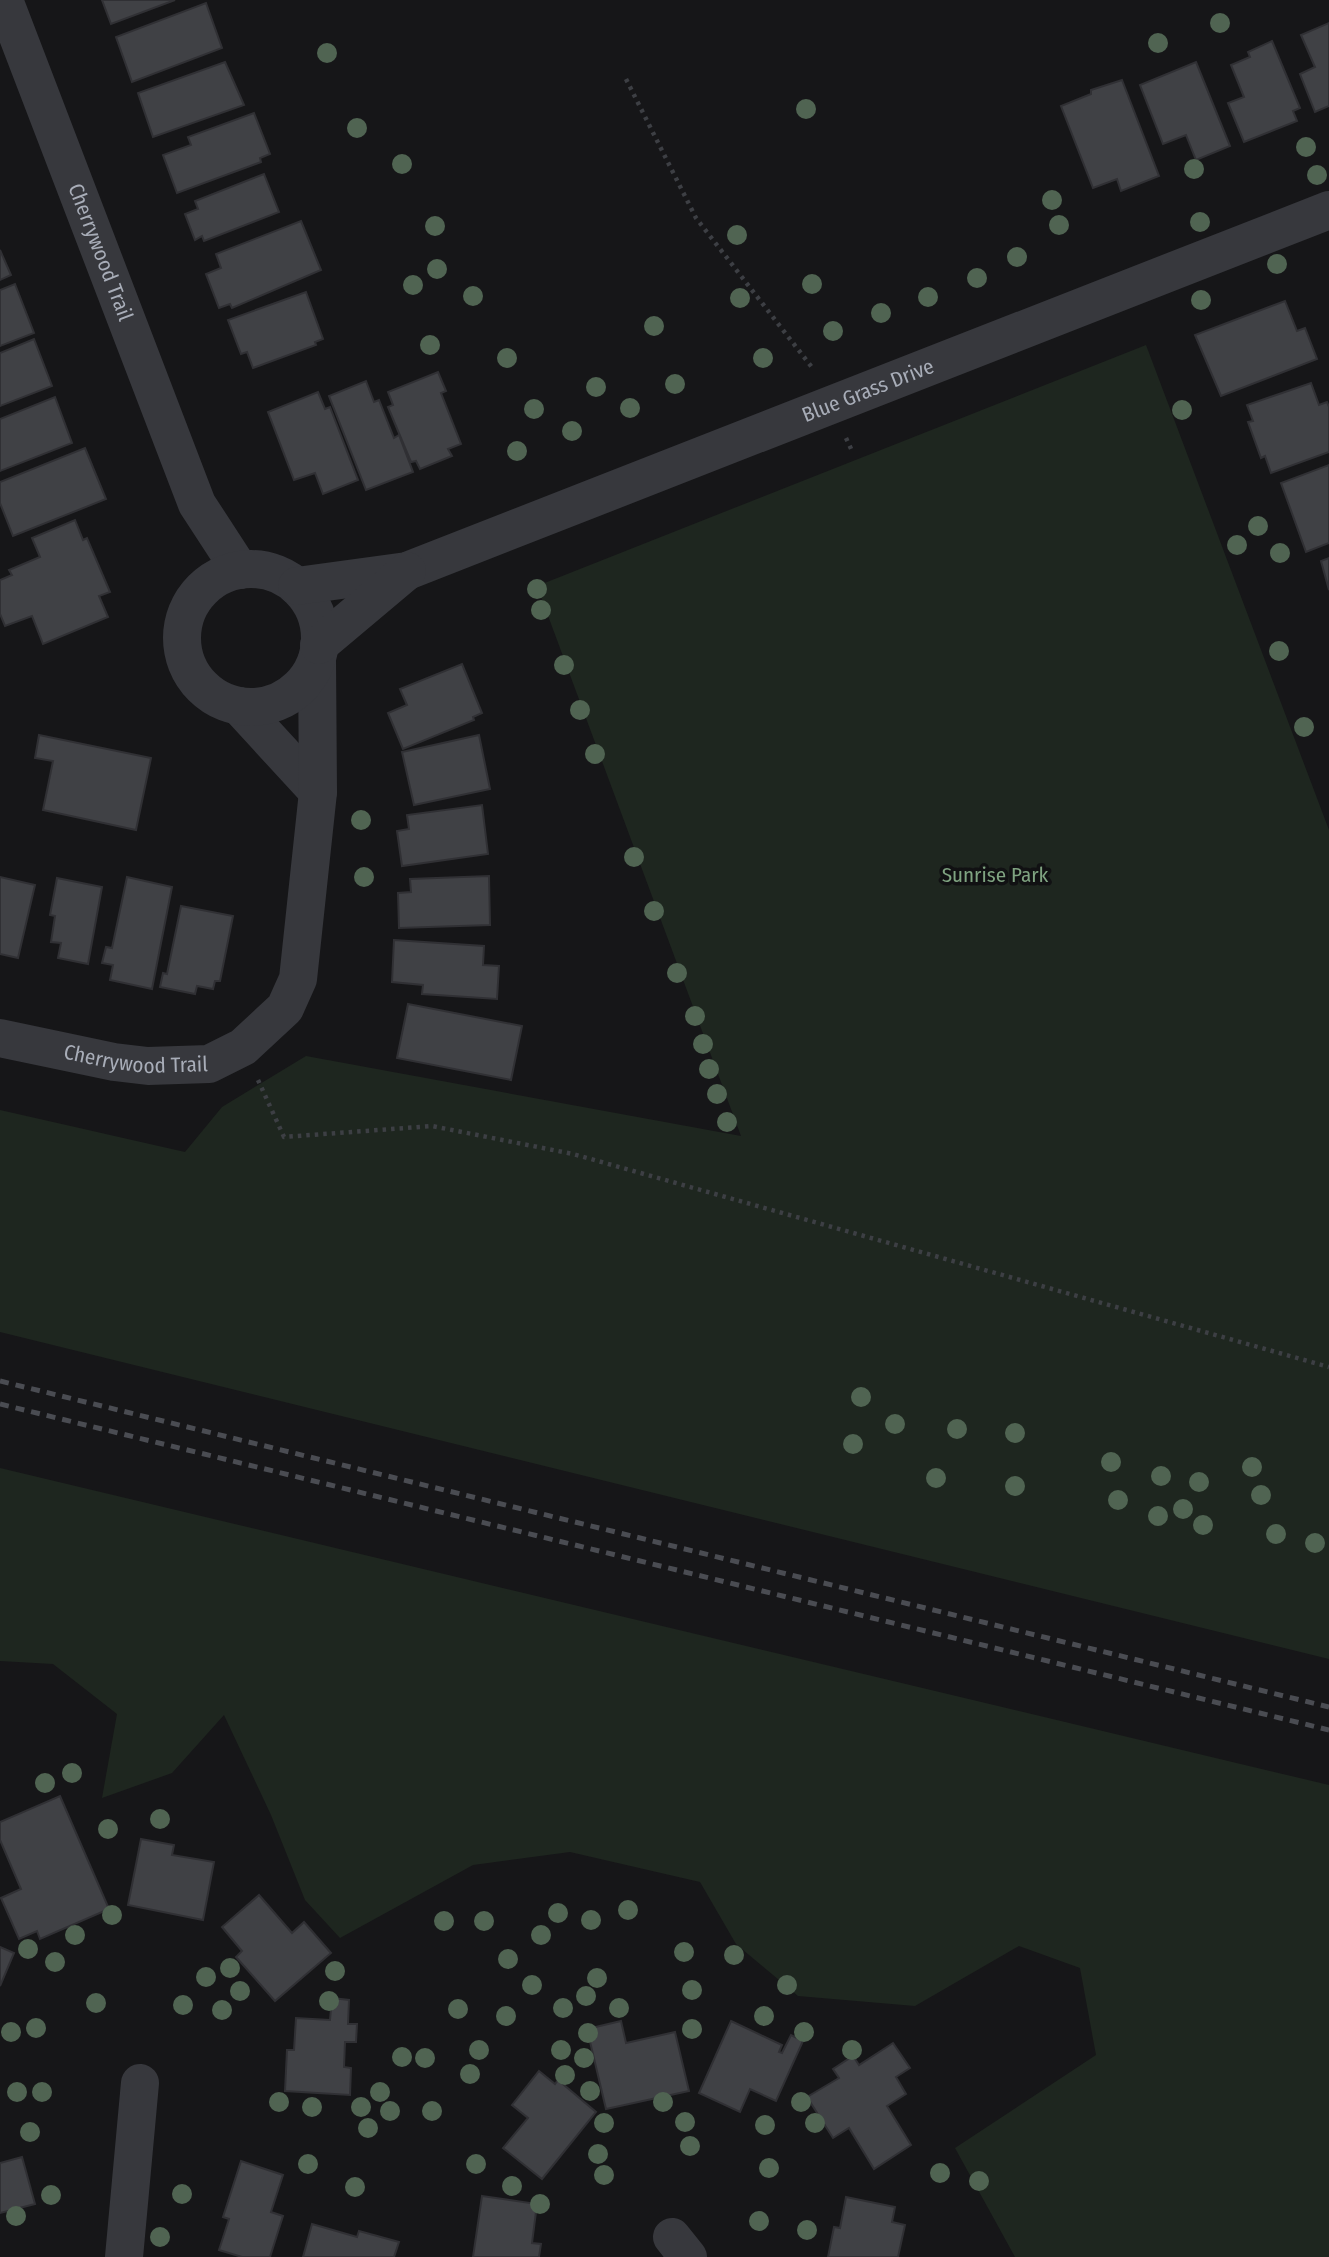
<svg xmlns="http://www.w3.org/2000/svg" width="1329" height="2257" font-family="'Fira Sans Condensed',sans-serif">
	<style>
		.green { fill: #1e261f }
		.building { fill: #404145; stroke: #303034; stroke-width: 2 }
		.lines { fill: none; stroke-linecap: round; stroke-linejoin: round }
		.path { stroke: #3d3f44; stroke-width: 4.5; stroke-dasharray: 3.5 5; stroke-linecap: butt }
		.minor { stroke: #37383d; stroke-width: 38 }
		.tertiary { stroke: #37383d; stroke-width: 38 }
		.rail { stroke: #4a4c52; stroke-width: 5; stroke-dasharray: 9 7; stroke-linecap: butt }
		.tree { fill: #506452 }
		.labels { text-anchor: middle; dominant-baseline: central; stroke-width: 7; stroke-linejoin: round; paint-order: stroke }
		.street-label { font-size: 21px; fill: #a8adb8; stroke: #111113 }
		.park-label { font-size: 21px; fill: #7fa381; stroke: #111113 }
	</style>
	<rect width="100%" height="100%" fill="#161618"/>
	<g class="green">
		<path d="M1146 345 1329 830V1659L0 1332V1110L185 1152 222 1107 306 1056 741 1136 537 586Z"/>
		<path d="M0 1468 1329 1785V2257H1015L955 2148 1096 2055 1080 1968 1019 1946 915 2006 798 1996 736 1944 700 1882 570 1852 473 1865 340 1938 305 1900 271 1815 224 1715 172 1773 102 1798 117 1714 53 1664 0 1661Z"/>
	</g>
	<g class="building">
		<path d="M102 0H175L111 24Z"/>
		<path d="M206 3 222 48 132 82 116 37Z"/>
		<path d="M1329 23V106L1315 112 1300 74 1315 67 1301 35Z"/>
		<path d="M1272 41 1300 108 1293 111 1297 121 1244 142 1228 103 1244 97 1231 65 1250 57 1248 52Z"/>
		<path d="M225 62 244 105 153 137 138 93Z"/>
		<path d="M1196 62 1230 146 1196 160 1186 135 1163 144 1140 85Z"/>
		<path d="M1122 80 1159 176 1121 191 1117 179 1093 188 1061 106 1091 94V90Z"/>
		<path d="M254 113 270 154 260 158 261 162 177 193 163 155 191 145 188 137Z"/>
		<path d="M264 174 279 212 204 241 202 236 195 240 185 214 198 209 195 201Z"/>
		<path d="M301 221 321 270 232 308 230 304 219 308 206 274 221 268 216 254Z"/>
		<path d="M0 250 11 275 0 280Z"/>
		<path d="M15 284 34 333 0 346V290Z"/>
		<path d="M306 292 323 339 315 342 316 345 253 368 247 352 241 354 228 320Z"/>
		<path d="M1285 301 1297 331 1305 328 1317 359 1221 396 1195 335Z"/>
		<path d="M34 339 52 386 0 406V353Z"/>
		<path d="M438 372 446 391 441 393 461 444 448 449 452 456 420 469 416 461 411 462 388 407 393 405 388 392Z"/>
		<path d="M366 381 374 402 379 400 394 438 399 435 413 472 366 490 329 396Z"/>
		<path d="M1311 383 1319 405 1327 402 1329 407V452L1271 473 1265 456 1261 458 1248 422 1253 421 1247 405Z"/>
		<path d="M318 392 325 409 330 407 358 480 323 494 315 473 294 480 268 412Z"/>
		<path d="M55 397 72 443 0 471V419Z"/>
		<path d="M85 448 106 499 13 536 0 503V482Z"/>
		<path d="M1329 465V543L1306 552 1281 483Z"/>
		<path d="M75 520 83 540 87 538 110 592 99 596 108 617 43 644 32 616 5 626 0 614V580L12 575 9 570 40 557 32 538Z"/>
		<path d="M1329 558V590L1321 561Z"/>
		<path d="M462 664 482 713 473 717 474 720 403 749 388 713 407 705 400 689Z"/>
		<path d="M39 735 151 758 136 830 43 810 53 761 35 758Z"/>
		<path d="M479 735 490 789 414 805 402 752Z"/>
		<path d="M482 805 488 854 402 866 397 831 409 829 407 815Z"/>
		<path d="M489 876 490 925 399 928 398 893 411 892 410 879Z"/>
		<path d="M0 877 35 885 18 958 0 954Z"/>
		<path d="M127 877 172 887 152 989 110 980 113 965 102 963 106 947 112 948Z"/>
		<path d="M57 878 102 887 88 964 58 958 61 943 51 942 55 916 50 915Z"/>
		<path d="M181 906 233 916 220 981H215L213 989 197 986 195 994 160 987 163 973 167 974Z"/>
		<path d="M394 940 484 946 483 965 499 966 497 999 422 994 423 985 392 982Z"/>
		<path d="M408 1004 522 1026 511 1080 397 1058Z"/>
		<path d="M60 1796 109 1909 40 1939 37 1931 19 1939 1 1898 21 1889 0 1840V1822Z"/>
		<path d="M141 1839 174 1845 172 1855 214 1862 203 1920 128 1905Z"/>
		<path d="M259 1895 292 1933 304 1922 331 1953 275 2001 236 1957 242 1951 222 1927Z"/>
		<path d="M0 1947 14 1953 0 1986Z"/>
		<path d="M332 1998 349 2000 348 2024H357L356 2042H345L344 2067 351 2068 350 2095 285 2091 287 2050H294L296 2018 330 2020Z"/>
		<path d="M621 2021 626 2043 675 2032 689 2091 606 2109 587 2029Z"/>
		<path d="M731 2021 782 2045 779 2052 782 2053 791 2035 803 2041 776 2101 750 2089 740 2112 699 2093Z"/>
		<path d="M893 2043 910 2068 896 2077 906 2094 887 2106 911 2145 874 2169 849 2128 833 2138 807 2097 839 2078 833 2069 853 2056 859 2065Z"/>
		<path d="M539 2071 555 2084 558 2080 596 2112 542 2179 503 2148 528 2118 512 2105Z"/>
		<path d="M22 2157 35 2204 0 2213V2163Z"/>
		<path d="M241 2161 283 2175 271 2212 283 2216 270 2257H242L219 2250 229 2219 223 2217Z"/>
		<path d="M482 2196 537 2204 532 2243 541 2244 539 2257H473Z"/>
		<path d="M846 2197 895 2207 892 2222 905 2225 898 2257H828L834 2227 840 2228Z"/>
		<path d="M312 2224 357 2237 359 2231 399 2242 394 2257H303Z"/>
	</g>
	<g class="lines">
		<g class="path">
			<path d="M626 79 696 218 814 370"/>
			<path d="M846 438 853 453"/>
			<path d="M258 1080 284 1137 432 1126 573 1154 1329 1367"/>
		</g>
		<g class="minor">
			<path d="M239 706 318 792"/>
			<path id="s1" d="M0 1038 114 1062 148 1066 209 1064 243 1047 285 1008 298 979 318 792 317 660"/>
			<path d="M672 2237 688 2257"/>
			<path d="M124 2257 140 2083"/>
		</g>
		<g class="tertiary">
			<path id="s2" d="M4 0 197 504 240 570"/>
			<circle cx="251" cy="638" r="69"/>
			<path id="s3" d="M297 586 407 571 1329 210"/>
			<path d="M319 645 407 571"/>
		</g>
		<g class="rail">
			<path d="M0 1381 1329 1707"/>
			<path d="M0 1404 1329 1730"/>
		</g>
	</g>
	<g class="tree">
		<circle cx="1220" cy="23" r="10"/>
		<circle cx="1158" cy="43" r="10"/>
		<circle cx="327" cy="53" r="10"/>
		<circle cx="806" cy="109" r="10"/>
		<circle cx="357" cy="128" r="10"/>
		<circle cx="1306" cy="147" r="10"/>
		<circle cx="402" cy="164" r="10"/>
		<circle cx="1194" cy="169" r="10"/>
		<circle cx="1317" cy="175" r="10"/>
		<circle cx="1052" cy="200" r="10"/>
		<circle cx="1200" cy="222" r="10"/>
		<circle cx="1059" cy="225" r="10"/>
		<circle cx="435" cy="226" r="10"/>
		<circle cx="737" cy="235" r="10"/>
		<circle cx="1017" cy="257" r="10"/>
		<circle cx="1277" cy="264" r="10"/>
		<circle cx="437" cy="269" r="10"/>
		<circle cx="977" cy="278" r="10"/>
		<circle cx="812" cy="284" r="10"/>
		<circle cx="413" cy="285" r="10"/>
		<circle cx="473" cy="296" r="10"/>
		<circle cx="928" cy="297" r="10"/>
		<circle cx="740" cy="298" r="10"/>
		<circle cx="1201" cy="300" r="10"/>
		<circle cx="881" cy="313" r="10"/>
		<circle cx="654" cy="326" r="10"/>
		<circle cx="833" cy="331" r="10"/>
		<circle cx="430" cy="345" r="10"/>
		<circle cx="507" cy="358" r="10"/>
		<circle cx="763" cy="358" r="10"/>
		<circle cx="675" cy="384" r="10"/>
		<circle cx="596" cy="387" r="10"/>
		<circle cx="630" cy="408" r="10"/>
		<circle cx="534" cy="409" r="10"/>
		<circle cx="1182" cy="410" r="10"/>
		<circle cx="572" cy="431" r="10"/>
		<circle cx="517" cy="451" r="10"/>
		<circle cx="1258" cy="526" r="10"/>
		<circle cx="1237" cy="545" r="10"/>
		<circle cx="1280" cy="553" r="10"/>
		<circle cx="537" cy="589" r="10"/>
		<circle cx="541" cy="610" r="10"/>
		<circle cx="1279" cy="651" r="10"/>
		<circle cx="564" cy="665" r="10"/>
		<circle cx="580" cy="710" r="10"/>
		<circle cx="1304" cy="727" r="10"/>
		<circle cx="595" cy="754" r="10"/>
		<circle cx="361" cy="820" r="10"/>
		<circle cx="634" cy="857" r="10"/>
		<circle cx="364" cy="877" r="10"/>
		<circle cx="654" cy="911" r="10"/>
		<circle cx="677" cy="973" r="10"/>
		<circle cx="695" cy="1016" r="10"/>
		<circle cx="703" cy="1044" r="10"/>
		<circle cx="709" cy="1069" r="10"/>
		<circle cx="717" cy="1094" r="10"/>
		<circle cx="727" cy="1122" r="10"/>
		<circle cx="861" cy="1397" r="10"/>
		<circle cx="895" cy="1424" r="10"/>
		<circle cx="957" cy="1429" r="10"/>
		<circle cx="1015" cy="1433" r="10"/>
		<circle cx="853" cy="1444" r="10"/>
		<circle cx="1111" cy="1462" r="10"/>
		<circle cx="1252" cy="1467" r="10"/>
		<circle cx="1161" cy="1476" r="10"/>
		<circle cx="936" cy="1478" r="10"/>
		<circle cx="1199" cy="1482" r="10"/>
		<circle cx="1015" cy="1486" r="10"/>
		<circle cx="1261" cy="1495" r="10"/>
		<circle cx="1118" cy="1500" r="10"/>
		<circle cx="1183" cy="1509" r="10"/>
		<circle cx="1158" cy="1516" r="10"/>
		<circle cx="1203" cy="1525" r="10"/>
		<circle cx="1276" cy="1534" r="10"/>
		<circle cx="1315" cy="1543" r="10"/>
		<circle cx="72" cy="1773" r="10"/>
		<circle cx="45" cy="1783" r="10"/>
		<circle cx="160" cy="1819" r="10"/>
		<circle cx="108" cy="1829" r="10"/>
		<circle cx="628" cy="1910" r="10"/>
		<circle cx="558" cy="1913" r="10"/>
		<circle cx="112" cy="1915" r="10"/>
		<circle cx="591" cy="1920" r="10"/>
		<circle cx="444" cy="1921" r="10"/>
		<circle cx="484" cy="1921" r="10"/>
		<circle cx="75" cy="1935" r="10"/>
		<circle cx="541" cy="1935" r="10"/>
		<circle cx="28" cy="1949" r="10"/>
		<circle cx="684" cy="1952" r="10"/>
		<circle cx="734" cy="1955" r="10"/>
		<circle cx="508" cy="1959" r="10"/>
		<circle cx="55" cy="1962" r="10"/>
		<circle cx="230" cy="1968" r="10"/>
		<circle cx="335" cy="1971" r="10"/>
		<circle cx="206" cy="1977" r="10"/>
		<circle cx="597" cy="1978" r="10"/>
		<circle cx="532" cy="1985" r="10"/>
		<circle cx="787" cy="1985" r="10"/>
		<circle cx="692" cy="1990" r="10"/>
		<circle cx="240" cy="1991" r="10"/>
		<circle cx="586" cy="1996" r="10"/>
		<circle cx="329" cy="2001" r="10"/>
		<circle cx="96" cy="2003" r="10"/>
		<circle cx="183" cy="2005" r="10"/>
		<circle cx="563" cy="2008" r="10"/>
		<circle cx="619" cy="2008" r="10"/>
		<circle cx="458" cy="2009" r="10"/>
		<circle cx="222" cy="2010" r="10"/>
		<circle cx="506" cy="2016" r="10"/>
		<circle cx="764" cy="2016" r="10"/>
		<circle cx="36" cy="2028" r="10"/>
		<circle cx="692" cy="2029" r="10"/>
		<circle cx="11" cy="2032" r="10"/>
		<circle cx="804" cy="2032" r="10"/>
		<circle cx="588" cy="2033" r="10"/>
		<circle cx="479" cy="2050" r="10"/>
		<circle cx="561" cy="2050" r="10"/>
		<circle cx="852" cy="2050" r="10"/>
		<circle cx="402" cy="2057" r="10"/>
		<circle cx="425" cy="2058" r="10"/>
		<circle cx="584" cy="2058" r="10"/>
		<circle cx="470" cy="2074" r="10"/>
		<circle cx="565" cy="2075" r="10"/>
		<circle cx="590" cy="2091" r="10"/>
		<circle cx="17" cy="2092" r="10"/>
		<circle cx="42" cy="2092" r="10"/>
		<circle cx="380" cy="2092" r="10"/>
		<circle cx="279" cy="2102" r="10"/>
		<circle cx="663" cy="2102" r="10"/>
		<circle cx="801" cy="2102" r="10"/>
		<circle cx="312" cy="2107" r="10"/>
		<circle cx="361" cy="2107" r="10"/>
		<circle cx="390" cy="2111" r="10"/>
		<circle cx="432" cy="2111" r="10"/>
		<circle cx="685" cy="2122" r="10"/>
		<circle cx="604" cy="2123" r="10"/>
		<circle cx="815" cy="2123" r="10"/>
		<circle cx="765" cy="2125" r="10"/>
		<circle cx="368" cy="2128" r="10"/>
		<circle cx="30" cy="2132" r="10"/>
		<circle cx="690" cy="2146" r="10"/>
		<circle cx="598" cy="2154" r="10"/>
		<circle cx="308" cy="2164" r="10"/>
		<circle cx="476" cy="2164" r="10"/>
		<circle cx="769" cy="2168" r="10"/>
		<circle cx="940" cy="2173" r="10"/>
		<circle cx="604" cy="2175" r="10"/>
		<circle cx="979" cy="2181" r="10"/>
		<circle cx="512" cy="2186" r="10"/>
		<circle cx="355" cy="2187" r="10"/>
		<circle cx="182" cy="2194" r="10"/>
		<circle cx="51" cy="2195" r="10"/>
		<circle cx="540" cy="2204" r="10"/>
		<circle cx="16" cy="2216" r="10"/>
		<circle cx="759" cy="2221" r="10"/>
		<circle cx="807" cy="2230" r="10"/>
		<circle cx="160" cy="2237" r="10"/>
	</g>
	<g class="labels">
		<g class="street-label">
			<text stroke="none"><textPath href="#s2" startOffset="270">Cherrywood Trail</textPath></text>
			<text stroke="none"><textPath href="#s3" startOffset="606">Blue Grass Drive</textPath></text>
			<text stroke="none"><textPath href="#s1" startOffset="138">Cherrywood Trail</textPath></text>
		</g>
		<g class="park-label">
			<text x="995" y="875">Sunrise Park</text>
		</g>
	</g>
</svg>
